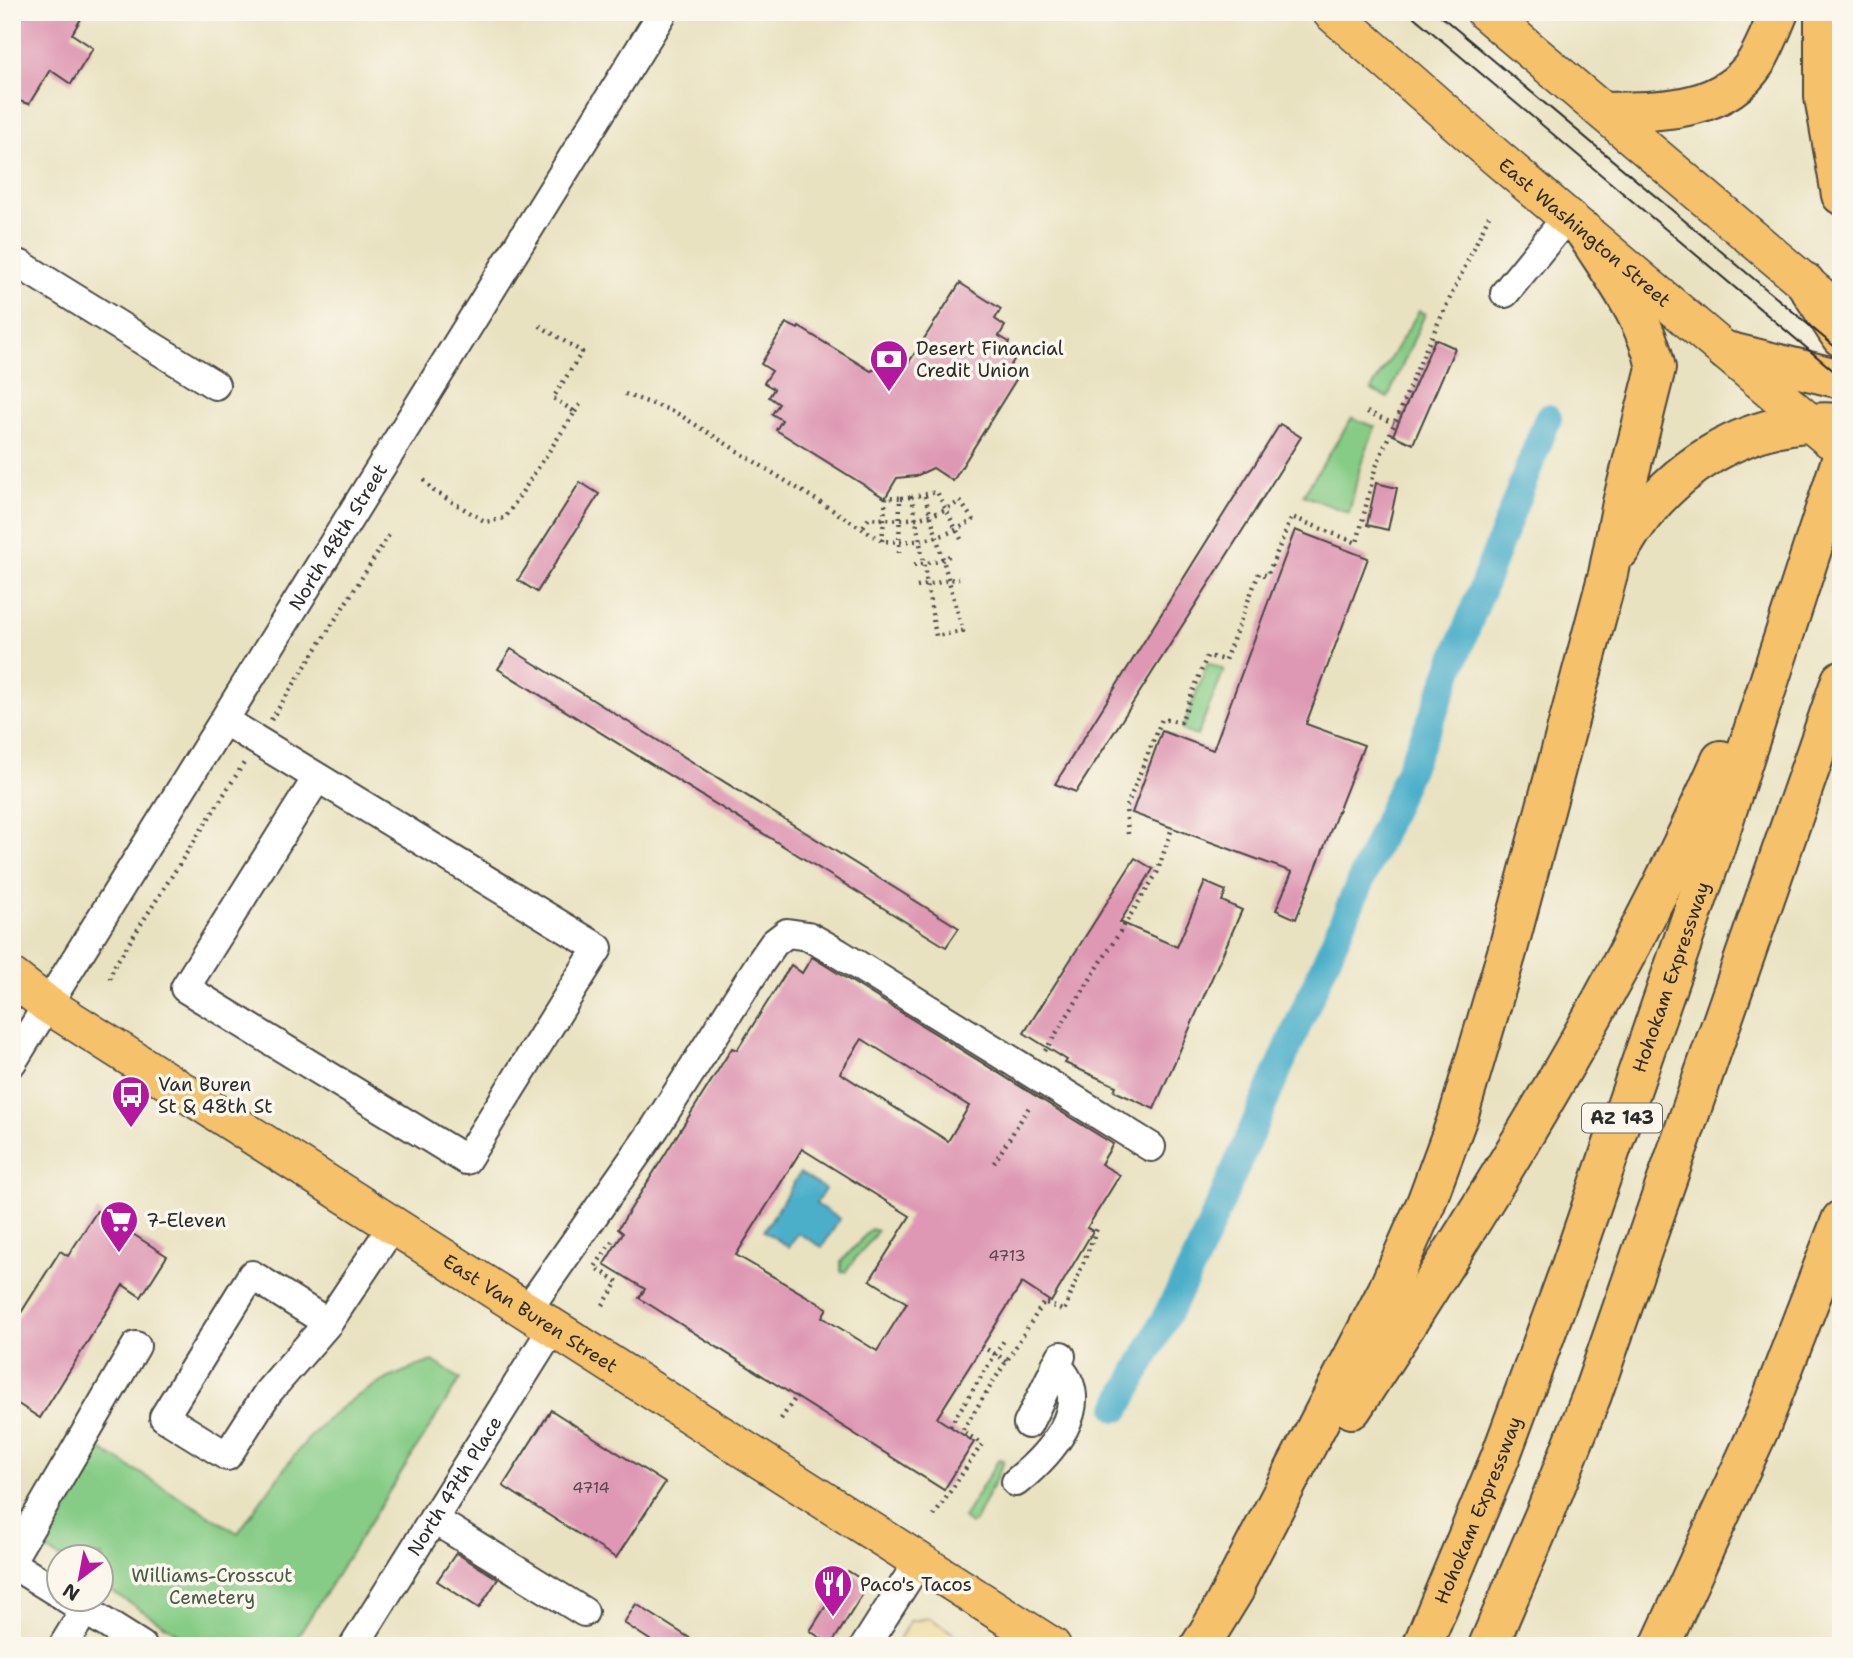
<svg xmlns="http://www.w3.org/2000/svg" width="1853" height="1658" font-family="'Shantell Sans',sans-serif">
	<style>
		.green { fill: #86cc86; stroke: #587c58; stroke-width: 2 }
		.sand { fill: #eeda9e; stroke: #8c8264; stroke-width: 2 }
		.water { fill: #4bafca; stroke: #3b6d7a; stroke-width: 2 }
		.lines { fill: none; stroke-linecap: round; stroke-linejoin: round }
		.canal { stroke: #4bafca; stroke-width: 28 }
		.building { fill: #de98b3; fill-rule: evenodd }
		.minor-casing { stroke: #484642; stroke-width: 32 }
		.major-casing { stroke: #484642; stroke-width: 40 }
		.highway-casing { stroke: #484642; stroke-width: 42 }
		.path { stroke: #484642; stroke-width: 4.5; stroke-dasharray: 2 5; stroke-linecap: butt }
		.minor { stroke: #fff; stroke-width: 28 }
		.major { stroke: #f5c16b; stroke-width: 37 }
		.highway { stroke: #f5c16b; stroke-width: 38 }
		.tram { stroke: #2b2b2b; stroke-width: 2 }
		.labels { text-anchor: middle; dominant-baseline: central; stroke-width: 7; stroke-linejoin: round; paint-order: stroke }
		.number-label { font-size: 16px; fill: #58464d }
		.shield { fill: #fbf7ec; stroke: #696865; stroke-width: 2 }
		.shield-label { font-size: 18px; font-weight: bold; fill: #2b2b2b }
		.street-label { font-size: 19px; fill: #2b2b2b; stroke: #fbf7ec }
		.poi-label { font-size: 19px; fill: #2b2b2b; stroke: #fbf7ec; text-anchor: start }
		.park-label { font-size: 19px; fill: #465b46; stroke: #fbf7ec }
	</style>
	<rect width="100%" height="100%" fill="#fbf7ec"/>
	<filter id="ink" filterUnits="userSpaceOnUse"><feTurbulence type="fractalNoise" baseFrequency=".0143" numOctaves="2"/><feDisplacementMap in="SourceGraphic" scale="14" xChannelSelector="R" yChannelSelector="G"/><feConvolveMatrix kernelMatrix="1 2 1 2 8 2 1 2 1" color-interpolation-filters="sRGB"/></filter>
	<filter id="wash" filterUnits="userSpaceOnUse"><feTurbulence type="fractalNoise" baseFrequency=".00686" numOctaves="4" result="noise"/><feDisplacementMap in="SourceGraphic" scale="28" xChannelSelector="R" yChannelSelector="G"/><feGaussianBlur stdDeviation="1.57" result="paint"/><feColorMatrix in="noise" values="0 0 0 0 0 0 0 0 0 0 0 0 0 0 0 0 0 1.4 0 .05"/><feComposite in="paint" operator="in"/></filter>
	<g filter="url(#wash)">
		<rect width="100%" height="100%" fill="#e9e2c1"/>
		<g class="green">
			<path d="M1419 311 1425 314 1388 398 1371 390Z"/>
			<path d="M1352 418 1375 427 1360 467 1349 513 1303 495Z"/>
			<path d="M1208 663 1224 670 1197 736 1182 730Z"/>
			<path d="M871 1229 877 1231C871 1243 848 1264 846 1272H841V1262Z"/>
			<path d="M433 1361 460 1379 292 1646H197L102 1585V1556L59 1558 38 1544 99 1448 238 1533C299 1448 328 1394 433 1361Z"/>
			<path d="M999 1459 1003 1460V1464L975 1521 970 1524 963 1518Z"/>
		</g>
		<path class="sand" d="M930 1618 972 1646H895L910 1621Z"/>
		<path class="water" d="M800 1173 825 1189 816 1204 840 1219 822 1247 798 1233 789 1247 764 1231Z"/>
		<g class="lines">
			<path class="canal" d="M1118 1408 1195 1261 1433 715 1548 418"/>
		</g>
		<g id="blocks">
			<g class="building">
				<path d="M12 12H85L72 34 93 48 71 84 50 70 29 104 12 99Z"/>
				<path d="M960 283 1001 309 995 319 1005 326 999 336 1009 342 1003 353 1014 360 1007 371 1017 378 953 481 933 468 916 476 897 478 885 498 776 430 782 420 772 414 779 404 769 397 774 389 764 383 772 371 761 364 786 323 798 329 799 327 871 371 886 364 909 362Z"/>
				<path d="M1435 339 1455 348 1413 444 1393 435Z"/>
				<path d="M1280 424 1301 437 1212 579 1076 792 1055 784Z"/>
				<path d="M580 482 599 494 537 592 518 580Z"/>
				<path d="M1376 483 1397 488 1388 530 1367 525Z"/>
				<path d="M1295 530 1368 558 1306 724 1364 745 1296 919 1276 910 1292 872 1132 813 1162 731 1213 750Z"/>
				<path d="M511 649 959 928 946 947 498 669Z"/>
				<path d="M1135 858 1153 869 1120 922 1177 947 1205 882 1226 891 1222 901 1242 910 1154 1109 1114 1091 1116 1086 1065 1063 1067 1060 1024 1033Z"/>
				<path d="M812 957 1113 1144 1101 1164 1120 1175 1087 1228 1093 1231 1051 1302 1022 1283 937 1418 974 1442 944 1490 639 1298 645 1289 604 1264 623 1233 618 1229 732 1048 737 1050 791 965 802 973ZM862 1039 969 1106 948 1141 840 1073ZM802 1149 910 1216 870 1280 907 1303 877 1351 822 1317 827 1308 736 1255Z"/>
				<path d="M97 1211 167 1256 141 1297 123 1285 40 1418 12 1400V1327L60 1251 68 1256Z"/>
				<path d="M551 1410 665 1483 616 1558 503 1486Z"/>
				<path d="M456 1553 498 1579 479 1608 437 1581Z"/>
				<path d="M848 1571 869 1584 831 1645 810 1631Z"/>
				<path d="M636 1604 702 1646H659L624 1623Z"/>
			</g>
		</g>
	</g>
	<g filter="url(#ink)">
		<use href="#blocks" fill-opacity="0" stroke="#484642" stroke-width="2"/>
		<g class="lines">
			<defs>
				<g id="minor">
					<path d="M21 265 215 385"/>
					<path d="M1505 293 1567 217"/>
					<path d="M225 721 598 948 466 1160 185 988 317 778"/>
					<path id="s1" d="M12 1062 663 12"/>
					<path d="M528 1309 655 1128 760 963 774 943 787 933 808 936 838 953 1151 1147"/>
					<path d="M328 1323 252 1275 164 1417 227 1456 268 1392 328 1323 394 1224"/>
					<path d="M1028 1424 1061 1356"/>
					<path d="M1016 1482C1048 1456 1098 1404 1056 1365"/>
					<path d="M433 1519 584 1612"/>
					<path d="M12 1559 136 1346"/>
					<path d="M12 1564 60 1594"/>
					<path d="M66 1598 142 1646"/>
					<path d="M63 1646 85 1610"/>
					<path id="s2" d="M354 1646 554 1326"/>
					<path d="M865 1646 919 1561"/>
				</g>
				<g id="major">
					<path id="s3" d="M1331 12 1496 157 1829 439"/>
					<path d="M1485 12 1829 303"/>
					<path id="s4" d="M12 977 48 1005 1052 1646"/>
				</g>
				<g id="highway">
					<path d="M1824 12V97L1841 195"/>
					<path d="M1606 112C1660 111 1723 113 1756 62 1765 47 1772 29 1779 12"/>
					<path d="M1805 282 1841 337"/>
					<path d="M1726 351 1841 379"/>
					<path d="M1620 550C1665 470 1747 416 1841 423"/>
					<path d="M1352 1409C1488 1200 1620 989 1721 760"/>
					<path d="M1221 1611 1387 1291 1426 1203 1459 1114 1508 949 1608 574 1622 503 1656 368C1646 318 1612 275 1585 232"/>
					<path d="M1200 1646 1235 1589"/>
					<path id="s5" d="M1422 1646 1500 1458 1569 1271 1715 848 1841 460"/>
					<path d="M1488 1646 1546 1511 1592 1395 1841 680"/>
					<path d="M1660 1646 1763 1421 1841 1220"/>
				</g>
			</defs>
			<use href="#minor" class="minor-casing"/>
			<use href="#major" class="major-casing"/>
			<use href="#highway" class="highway-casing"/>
			<g class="path">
				<path d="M625 394 675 412 882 541C918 543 942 540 973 520L960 501C930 521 904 521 869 518L862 528"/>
				<path d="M575 412 581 403"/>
				<path d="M1367 412 1394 423"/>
				<path d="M424 480 434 491 486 522 505 518 575 412 553 398 582 352 537 324"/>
				<path d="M925 496 963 631 936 636 912 497 937 492 962 541"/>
				<path d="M882 541 886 497 900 498"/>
				<path d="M899 553 900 498 912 497"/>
				<path d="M914 565 940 561 953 554"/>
				<path d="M917 587 959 578"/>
				<path d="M271 720 391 532"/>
				<path d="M1128 834 1126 808 1162 719 1181 722 1207 656 1225 660 1259 573 1267 576 1292 517 1357 543 1375 469 1423 355 1489 216"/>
				<path d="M110 979 113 968 244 763"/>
				<path d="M1045 1051 1157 873 1172 828"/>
				<path d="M994 1163 1031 1104"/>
				<path d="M603 1305 618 1282 595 1267 614 1238"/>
				<path d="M981 1346 1007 1361"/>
				<path d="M781 1419 796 1397"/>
				<path d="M950 1426 1005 1339"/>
				<path d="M934 1516 982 1444 962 1431 1044 1302 1064 1311 1098 1226"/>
			</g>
			<use href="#minor" class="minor"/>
			<use href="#major" class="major"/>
			<use href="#highway" class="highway"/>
			<g class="tram">
				<path d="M1408 12 1841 377"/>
				<path d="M1436 12 1841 352"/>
			</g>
		</g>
	</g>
	<defs>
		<symbol id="bank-pin" viewBox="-11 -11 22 30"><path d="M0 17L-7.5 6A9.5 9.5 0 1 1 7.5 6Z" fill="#b5179e" stroke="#fbf7ec"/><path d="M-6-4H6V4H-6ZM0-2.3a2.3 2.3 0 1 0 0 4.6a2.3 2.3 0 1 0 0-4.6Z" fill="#fff"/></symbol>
		<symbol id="bus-pin" viewBox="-11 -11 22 30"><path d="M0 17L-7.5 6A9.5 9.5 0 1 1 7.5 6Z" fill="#b5179e" stroke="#fbf7ec"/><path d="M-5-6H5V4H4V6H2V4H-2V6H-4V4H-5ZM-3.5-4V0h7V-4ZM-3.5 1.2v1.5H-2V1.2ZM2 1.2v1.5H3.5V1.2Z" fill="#fff"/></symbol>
		<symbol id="supermarket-pin" viewBox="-11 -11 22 30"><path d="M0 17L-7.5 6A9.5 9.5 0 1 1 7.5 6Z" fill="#b5179e" stroke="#fbf7ec"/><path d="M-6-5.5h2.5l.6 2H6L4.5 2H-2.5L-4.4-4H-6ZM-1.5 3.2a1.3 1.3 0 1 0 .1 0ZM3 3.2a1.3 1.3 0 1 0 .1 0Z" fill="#fff"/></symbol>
		<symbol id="restaurant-pin" viewBox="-11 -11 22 30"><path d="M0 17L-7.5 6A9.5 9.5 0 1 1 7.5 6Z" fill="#b5179e" stroke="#fbf7ec"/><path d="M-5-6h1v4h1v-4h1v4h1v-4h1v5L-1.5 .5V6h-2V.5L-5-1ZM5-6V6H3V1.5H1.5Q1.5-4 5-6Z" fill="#fff"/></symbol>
	</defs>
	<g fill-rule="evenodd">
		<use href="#bank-pin" x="867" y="337" width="44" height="60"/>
		<use href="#bus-pin" x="109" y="1073" width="44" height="60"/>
		<use href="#supermarket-pin" x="97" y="1198" width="44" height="60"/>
		<use href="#restaurant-pin" x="811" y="1562" width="44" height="60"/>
	</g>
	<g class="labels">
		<g class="number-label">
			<text x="1007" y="1255">4713</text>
			<text x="591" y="1487">4714</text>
		</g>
		<rect class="shield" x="1582" y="1103.5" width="80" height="29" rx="5"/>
		<g class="shield-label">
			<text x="1622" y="1118">AZ 143</text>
		</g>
		<g class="street-label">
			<text stroke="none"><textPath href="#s3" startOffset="336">East Washington Street</textPath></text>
			<text stroke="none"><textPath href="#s1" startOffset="618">North 48th Street</textPath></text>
			<text stroke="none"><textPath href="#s5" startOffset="714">Hohokam Expressway</textPath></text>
			<text stroke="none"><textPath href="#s4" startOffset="618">East Van Buren Street</textPath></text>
			<text stroke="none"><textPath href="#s2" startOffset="189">North 47th Place</textPath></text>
			<text stroke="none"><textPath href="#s5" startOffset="147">Hohokam Expressway</textPath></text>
		</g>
		<g class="poi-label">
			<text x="916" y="348">Desert Financial<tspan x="916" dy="22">Credit Union</tspan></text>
			<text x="158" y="1084">Van Buren<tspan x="158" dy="22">St &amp; 48th St</tspan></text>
			<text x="146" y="1220">7-Eleven</text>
			<text x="860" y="1584">Paco's Tacos</text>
		</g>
		<g class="park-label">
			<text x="212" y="1575">Williams-Crosscut<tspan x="212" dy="22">Cemetery</tspan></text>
		</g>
	</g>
	<rect width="1853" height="1658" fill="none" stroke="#fbf7ec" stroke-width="42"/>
	<g transform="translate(80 1578) rotate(212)"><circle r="33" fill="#fbf7ec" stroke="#a8a59f" stroke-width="2"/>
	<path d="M0-5L12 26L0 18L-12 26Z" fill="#b5179e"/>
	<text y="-10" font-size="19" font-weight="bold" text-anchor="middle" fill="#2b2b2b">N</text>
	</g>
</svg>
